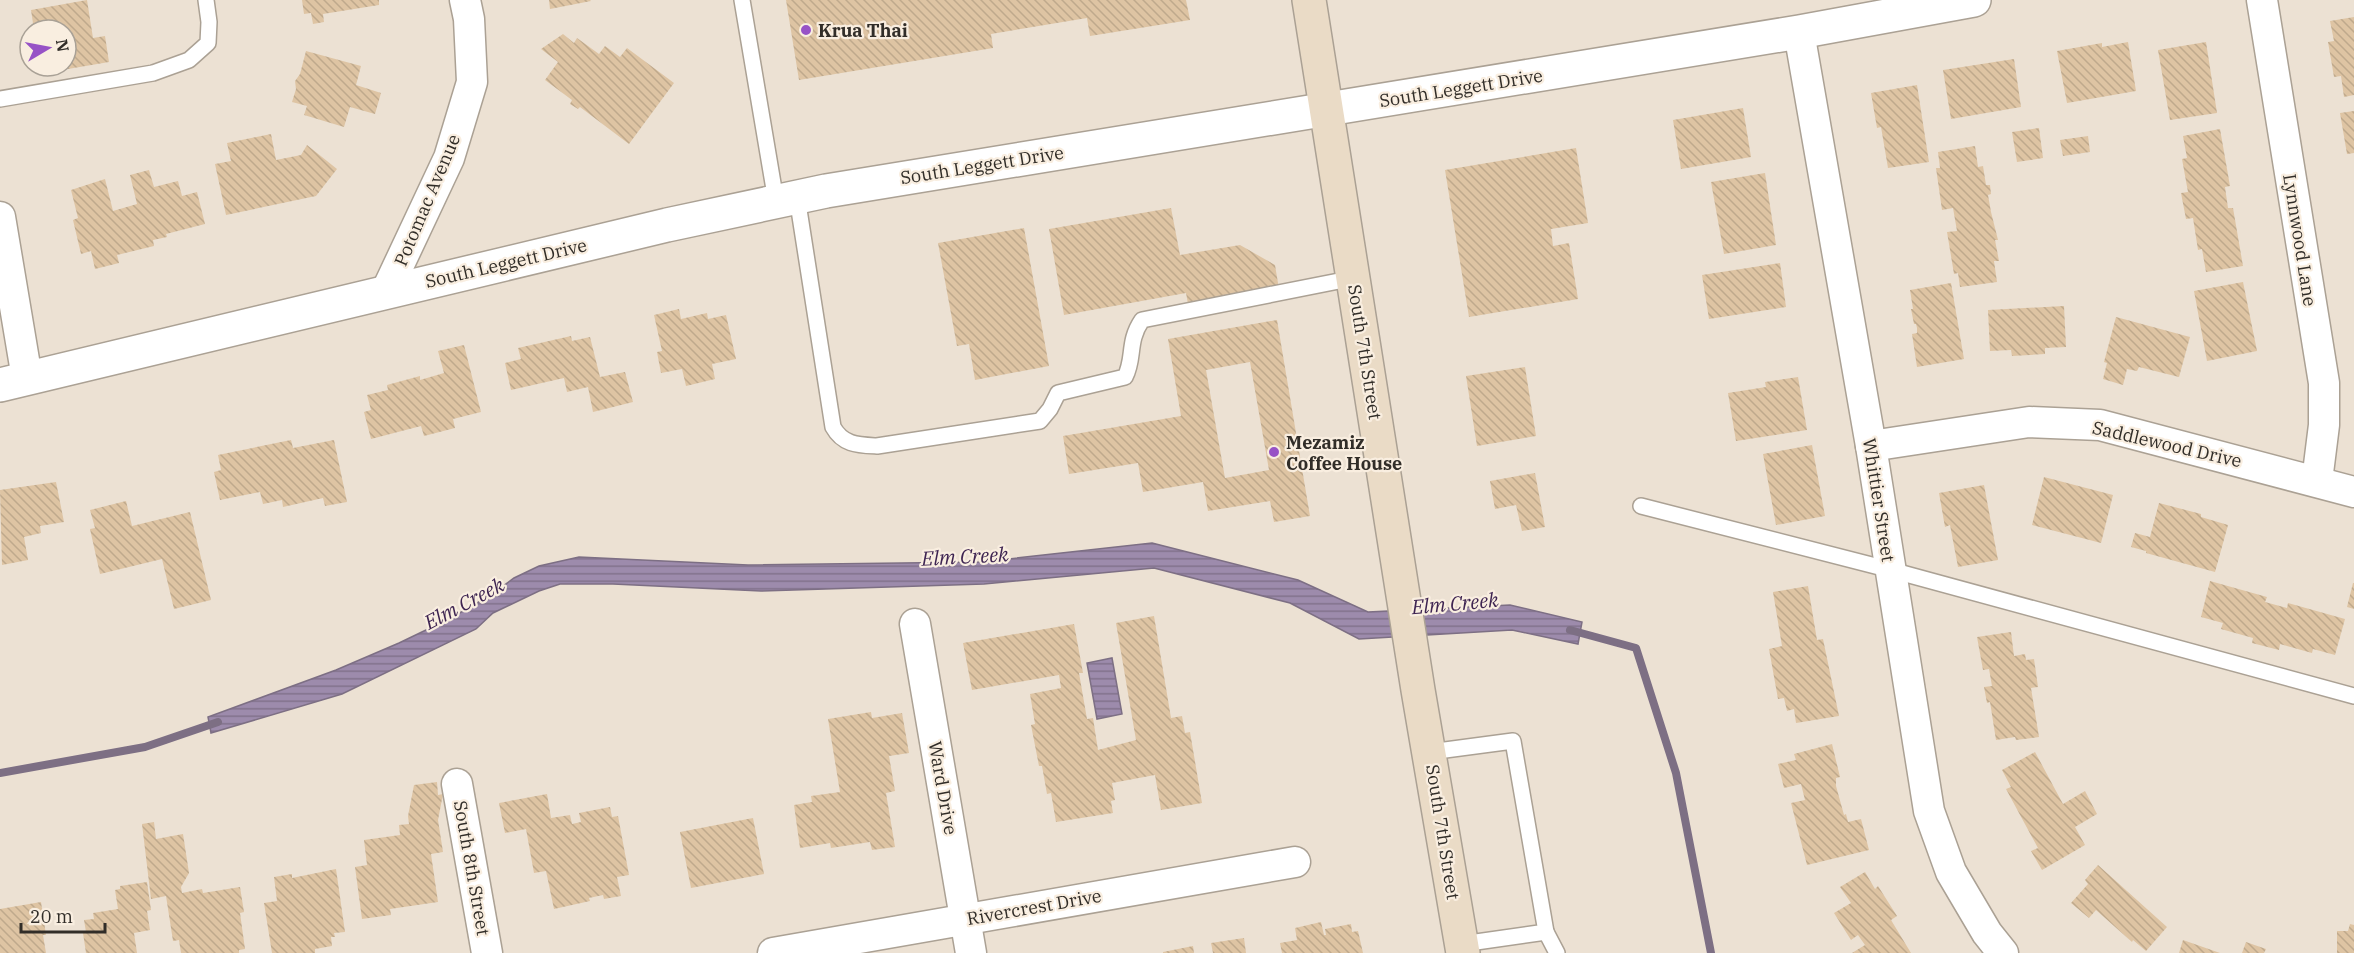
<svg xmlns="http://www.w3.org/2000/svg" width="2354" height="953" font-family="'IBM Plex Serif',serif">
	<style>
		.water { fill: url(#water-rules); stroke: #7d6f84; stroke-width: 1.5 }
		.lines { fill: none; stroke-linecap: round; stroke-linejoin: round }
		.stream { stroke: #7d6f84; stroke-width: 8 }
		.building { fill: url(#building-back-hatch); fill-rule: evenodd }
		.service-casing { stroke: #aba194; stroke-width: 18 }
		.minor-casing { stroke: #aba194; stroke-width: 33 }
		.tertiary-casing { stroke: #aba194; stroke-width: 36 }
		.secondary-casing { stroke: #aba194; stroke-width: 36 }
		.service { stroke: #fff; stroke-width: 15 }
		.minor { stroke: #fff; stroke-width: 30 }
		.tertiary { stroke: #fff; stroke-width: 33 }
		.secondary { stroke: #eadbc6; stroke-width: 33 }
		.poi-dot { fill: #9752c6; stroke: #f9eee0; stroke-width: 2 }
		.labels { text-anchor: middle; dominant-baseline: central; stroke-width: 4.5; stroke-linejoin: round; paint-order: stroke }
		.poi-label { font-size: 18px; font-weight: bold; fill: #312d28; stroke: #f9eee0; text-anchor: start }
		.street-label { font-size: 18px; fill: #312d28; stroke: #f9eee0 }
		.water-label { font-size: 20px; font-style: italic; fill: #3e2451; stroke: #f9eee0 }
	</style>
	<defs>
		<pattern id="water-rules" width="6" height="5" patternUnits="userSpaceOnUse" patternTransform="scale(1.5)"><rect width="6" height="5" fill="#9d8bac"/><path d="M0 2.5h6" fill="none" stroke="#81728c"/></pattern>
		<pattern id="building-back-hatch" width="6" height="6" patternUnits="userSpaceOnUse" patternTransform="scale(1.5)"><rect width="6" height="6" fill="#dec4a3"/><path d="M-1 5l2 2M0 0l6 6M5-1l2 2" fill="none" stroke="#bfa98c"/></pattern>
	</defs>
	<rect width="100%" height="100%" fill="#ece1d3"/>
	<g class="water">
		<path d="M1152 543 1298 580 1368 612 1510 605 1582 622 1578 644 1512 630 1359 639 1290 603 1154 568 984 584 761 591 613 584H560L539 591 493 613 476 629 342 694 211 733 208 717 336 670 399 643 451 618 491 595 514 578 539 566 579 557 748 565 981 562Z"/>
		<path d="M1112 658 1122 714 1097 719 1087 663Z"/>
	</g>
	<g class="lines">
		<g class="stream">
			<path d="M1570 630 1636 648 1676 773 1711 953"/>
			<path d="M0 773 145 747 218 722"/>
		</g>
	</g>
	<g class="building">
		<path d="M87 0 93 38 105 36 109 62 68 69 66 64V30H34L31 10Z"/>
		<path d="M302 0H379V5L323 14 324 22 313 24 311 13 304 14Z"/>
		<path d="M549 0H590L591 1 550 9Z"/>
		<path d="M786 0H1186L1190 20 1090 36 1087 18 991 34 993 48 799 80Z"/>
		<path d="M2354 17V95L2344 97 2341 76 2334 77 2328 42 2334 41 2330 21Z"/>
		<path d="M563 34 574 43 577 38 599 54 605 46 620 57 627 48 674 83 629 144 580 107 578 109 570 104 572 100 545 80 558 62 541 49Z"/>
		<path d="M2128 42 2136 91 2067 103 2057 51 2102 43V47Z"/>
		<path d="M2206 42 2217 113 2170 120 2158 50Z"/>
		<path d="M306 51 361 66 356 85 381 93 375 114 350 107 344 127 304 115 307 106 292 102 296 89 295 81 300 74Z"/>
		<path d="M2014 59 2021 107 1951 119 1943 70Z"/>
		<path d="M1917 85 1929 162 1888 168 1881 127 1877 128 1871 93Z"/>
		<path d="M1743 108 1751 157 1681 169 1673 120Z"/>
		<path d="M2354 111V153L2347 154 2340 113Z"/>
		<path d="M2039 128 2043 158 2017 162 2012 132Z"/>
		<path d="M2220 129 2230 186 2225 187 2228 208H2233L2243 266 2206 272 2202 249 2198 250 2193 218 2186 219 2181 193 2188 192 2182 159 2187 158 2183 136Z"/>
		<path d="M271 134 276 160 301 155 307 145 337 169 316 196 226 215 215 164 231 161 227 143Z"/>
		<path d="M2088 136 2090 152 2063 156 2060 140Z"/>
		<path d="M1975 146 1978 167 1983 166 1986 185H1990L1991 194 1988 195 1991 212 1998 240H1995L1999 261H1994L1997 282 1960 287 1958 273 1954 274 1947 232 1957 231 1953 208 1942 210 1936 168H1940L1938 152Z"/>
		<path d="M1576 148 1588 223 1551 229 1553 246 1569 243 1578 299 1469 317 1445 170Z"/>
		<path d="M149 170 154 187 178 181 182 196 197 192 205 224 166 234 167 237 153 240 154 246 117 255 119 263 95 269 91 251 81 254 73 220 78 218 71 190 105 179 113 211 137 204 130 175Z"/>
		<path d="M1765 173 1776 245 1724 254 1711 182Z"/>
		<path d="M1171 208 1180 255 1240 245 1275 265 1279 289 1188 304 1186 293 1064 315 1049 229Z"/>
		<path d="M1024 228 1049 366 975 380 969 344 957 346 938 243Z"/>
		<path d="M1780 263 1786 307 1709 319 1702 275Z"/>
		<path d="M2243 282 2257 351 2207 361 2194 291Z"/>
		<path d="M1951 283 1964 359 1917 367 1912 334 1917 333V328L1916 324H1914L1911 309H1913L1910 290Z"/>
		<path d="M2064 306 2066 347 2045 348V354L2030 355 2012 356 2011 350 1990 351 1988 310Z"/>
		<path d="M679 309 681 319 707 313 708 319 726 315 736 359 712 364 715 379 686 386 682 369 661 373 657 352 662 351 654 315Z"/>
		<path d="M2116 317 2190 337 2179 377 2139 367 2137 371 2127 369 2123 385 2103 379 2107 363 2104 362Z"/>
		<path d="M1277 320 1310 516 1274 522 1270 501 1208 511 1203 482 1143 492 1138 463 1069 474 1063 436 1181 416 1168 339ZM1250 362 1269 470 1225 478 1206 370Z"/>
		<path d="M571 336 572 341 590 337 600 377 625 372 633 402 593 412 588 387 567 392 564 378 511 390 505 363 521 359 518 348Z"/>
		<path d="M464 345 481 412 453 419 455 428 424 436 421 426 371 439 364 412 371 410 367 395 388 390 387 385 420 376V380L444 373 438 351Z"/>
		<path d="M1525 367 1536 436 1477 446 1466 376Z"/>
		<path d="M1798 377 1807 430 1736 441 1728 393 1766 387 1765 382Z"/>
		<path d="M291 440 293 448 334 440 347 502 325 506 323 498 283 507 282 500 263 504 260 492 220 500 214 472 221 470 218 455Z"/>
		<path d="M1812 445 1825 516 1776 525 1763 454Z"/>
		<path d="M1535 473 1545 527 1522 531 1516 505 1495 509 1490 481Z"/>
		<path d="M2044 477 2113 495 2101 543 2032 525Z"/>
		<path d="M56 482 64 522 40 526 41 533 24 537 28 560 2 565 0 490Z"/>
		<path d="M1984 485 1998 560 1958 567 1950 525 1945 527 1939 493Z"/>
		<path d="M126 501 132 526 190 512 211 600 174 609 162 559 100 574 90 529 95 528 90 510Z"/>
		<path d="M2159 503 2201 514V517L2228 525 2215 572 2146 553V551L2131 547 2135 533 2150 537Z"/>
		<path d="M2210 581 2267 597 2265 602 2287 608 2288 603 2345 619 2335 655 2313 649 2312 653 2280 644 2279 650 2252 643 2253 638 2221 629 2223 623 2201 617Z"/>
		<path d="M2353 583H2354V609L2347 607Z"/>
		<path d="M1808 586 1817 640 1823 639 1839 716 1796 723 1794 709 1787 711 1784 698 1778 699 1769 649 1782 646 1773 592Z"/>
		<path d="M1154 616 1171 718 1182 716 1185 733 1190 732 1202 803 1161 810 1155 775 1112 783 1115 800 1111 801 1113 813 1056 822 1051 793 1047 794 1042 766H1039L1031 725 1035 724 1030 694 1061 688 1059 675 972 690 963 643 1074 624 1083 673H1079L1087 719 1093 718 1098 750 1136 740 1116 623Z"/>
		<path d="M2011 632 2014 656 2025 654 2026 660 2034 659 2038 687 2031 688 2039 737 2016 740 2015 737 1996 740 1990 702 1987 703 1984 687 1992 686 1989 669 1983 670 1977 637Z"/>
		<path d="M871 712 872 718 902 713 909 753 889 756 895 791 886 793 895 847 872 850 870 842 831 848 830 843 800 848 794 805 812 802 811 796 840 792 828 719Z"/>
		<path d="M1832 744 1840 777 1836 778V786L1844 815 1846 814 1848 822 1861 819 1869 850 1807 865 1791 803 1805 800 1801 784 1784 788 1778 764 1796 760 1794 754Z"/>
		<path d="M2035 752 2063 804 2085 791 2097 814 2075 827 2085 845 2042 870 2031 851 2038 848 2006 789 2011 787 2002 770Z"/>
		<path d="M437 782 438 795 443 794 438 820 443 852 431 854 438 902 390 909 391 915 362 919 355 867 367 865 364 840 400 835 399 825 409 824 408 816 414 785Z"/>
		<path d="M547 794 551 818 570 815 572 824 581 822 579 813 610 807 612 817 618 816 629 875 617 877 621 896 604 899 603 895 589 898 590 901 554 909 546 871 534 873 526 829 505 833 499 803Z"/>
		<path d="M753 818 764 874 691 888 680 832Z"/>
		<path d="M154 822 156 839 183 834 189 873 181 887 182 893 202 889 203 893 240 887 244 912 240 913 245 949 239 950V953H181L179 940 173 941 166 896 151 899 142 824Z"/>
		<path d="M2098 865 2167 927 2146 951 2133 940 2132 942 2096 910 2089 918 2071 903 2088 884 2085 880Z"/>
		<path d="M336 869 345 932 334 933 335 937H331L332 946 315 949V953H272L264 903 277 901 274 877 292 874V878Z"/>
		<path d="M1865 872 1875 889 1878 886 1897 916 1891 920 1911 953H1852L1865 945 1858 935 1851 940 1834 913 1851 903 1840 887Z"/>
		<path d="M147 882 151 910 147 911 150 930 134 933 137 953H86L83 933 86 932 84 920 94 919 93 913 118 909 115 890 120 889V886Z"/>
		<path d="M41 902 46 935H43L46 953H0V909Z"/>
		<path d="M1321 922 1324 935H1326L1325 929 1351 924 1352 932 1358 931 1363 953H1282L1280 943 1297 940 1295 928Z"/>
		<path d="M2350 924 2354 925V953H2337V931H2348Z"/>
		<path d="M1244 938 1246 953H1213L1211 943Z"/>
		<path d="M2183 940 2220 953H2179Z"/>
		<path d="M2246 942 2266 949 2264 953H2242Z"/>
		<path d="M1193 946 1194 953H1163V952Z"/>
	</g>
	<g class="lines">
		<defs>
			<g id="service">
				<path d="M742 0 776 201"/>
				<path d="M0 99 153 73 189 60 208 43 209 22 206 0"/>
				<path d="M797 197 833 427C843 445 858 445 877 446L1040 421 1050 409 1058 393 1125 377C1135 358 1127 342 1142 320L1354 278"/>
				<path d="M1641 506 1891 570 2354 696"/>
				<path d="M1430 752 1513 741 1546 932 1462 944"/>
				<path d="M1546 932 1557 953"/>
			</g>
			<g id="minor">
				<path d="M2262 0 2324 383V425L2317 481"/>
				<path d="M1799 32 1871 446 1929 811 1951 872 1987 933 2003 953"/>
				<path d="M0 217 27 378"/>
				<path d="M386 292 449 158 472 82 469 19 465 0"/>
				<path d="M1871 446 2029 422 2100 425 2354 492"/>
				<path d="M915 624 971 953"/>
				<path d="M457 784 487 953"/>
				<path d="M773 953 1295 862"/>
			</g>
			<path id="tertiary" d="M0 385 667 225 826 191 1799 32 1974 0"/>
			<path id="secondary" d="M1309 0 1418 690 1463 953"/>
		</defs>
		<use href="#service" class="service-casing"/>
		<use href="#minor" class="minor-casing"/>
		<use href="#tertiary" class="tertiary-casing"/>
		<use href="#secondary" class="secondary-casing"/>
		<use href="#service" class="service"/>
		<use href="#minor" class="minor"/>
		<use href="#tertiary" class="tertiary"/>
		<use href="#secondary" class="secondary"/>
	</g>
	<g class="poi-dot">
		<circle cx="806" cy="30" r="6"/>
		<circle cx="1274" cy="452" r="6"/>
	</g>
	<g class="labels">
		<g class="poi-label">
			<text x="818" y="30">Krua Thai</text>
			<text x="1286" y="442">Mezamiz<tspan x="1286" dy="21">Coffee House</tspan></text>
		</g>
		<g class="street-label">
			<text transform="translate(1461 88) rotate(-9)">South Leggett Drive</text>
			<text transform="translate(982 165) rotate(-9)">South Leggett Drive</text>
			<text transform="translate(427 200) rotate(-67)">Potomac Avenue</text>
			<text transform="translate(2300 240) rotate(81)">Lynnwood Lane</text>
			<text transform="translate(506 263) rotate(-13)">South Leggett Drive</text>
			<text transform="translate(1365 352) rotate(81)">South 7th Street</text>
			<text transform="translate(2167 444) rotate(13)">Saddlewood Drive</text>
			<text transform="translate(1879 500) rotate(81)">Whittier Street</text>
			<text transform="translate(943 788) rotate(80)">Ward Drive</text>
			<text transform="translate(1443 832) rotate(81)">South 7th Street</text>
			<text transform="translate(472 868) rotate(80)">South 8th Street</text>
			<text transform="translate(1034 907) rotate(-10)">Rivercrest Drive</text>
		</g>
		<g class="water-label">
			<text transform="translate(965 556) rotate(-3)">Elm Creek</text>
			<text transform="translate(464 603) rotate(-28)">Elm Creek</text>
			<text transform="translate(1455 603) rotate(-5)">Elm Creek</text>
		</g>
	</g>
	<g transform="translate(48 48) rotate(80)"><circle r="28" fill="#f9eee0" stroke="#a9a196" stroke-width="1.5"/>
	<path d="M0-4.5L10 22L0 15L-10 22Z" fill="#9752c6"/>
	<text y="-9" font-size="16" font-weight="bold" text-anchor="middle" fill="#312d28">N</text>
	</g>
	<path d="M21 923v9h84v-9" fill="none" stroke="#312d28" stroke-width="3"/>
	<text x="30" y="923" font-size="18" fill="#312d28" stroke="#f9eee0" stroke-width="4.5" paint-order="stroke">20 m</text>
</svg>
